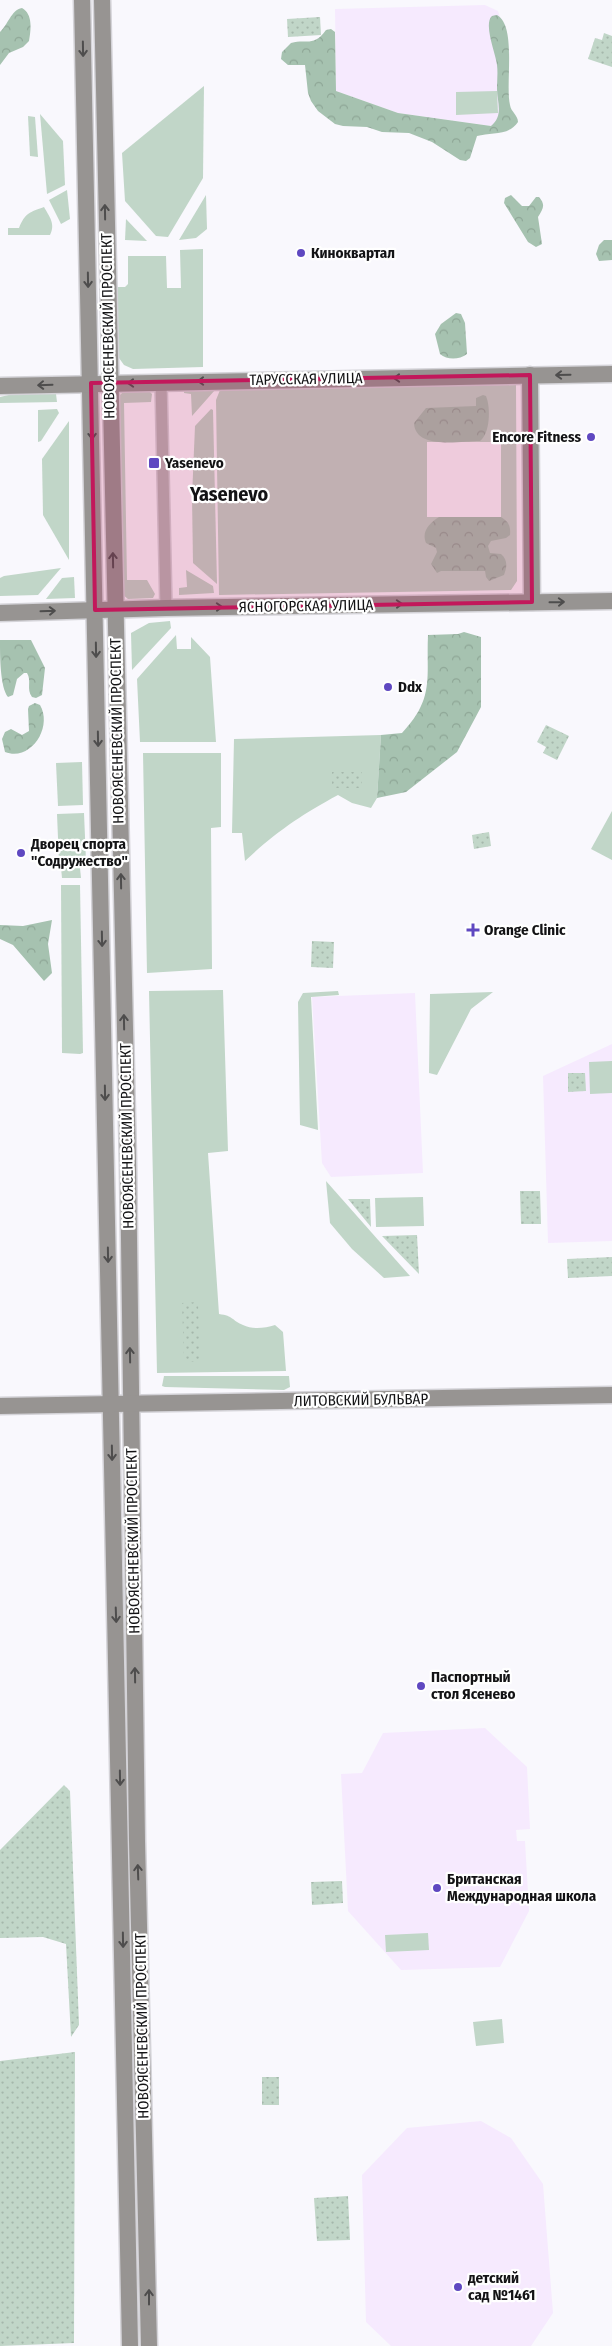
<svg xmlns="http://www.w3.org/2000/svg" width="612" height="2346" font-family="'Fira Sans Condensed',sans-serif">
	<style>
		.education { fill: #f6eafe }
		.green { fill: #c1d6c8; fill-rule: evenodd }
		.forest { fill: url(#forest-crowns) }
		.park { fill: url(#park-dots) }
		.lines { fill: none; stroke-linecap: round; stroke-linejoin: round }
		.street-casing { stroke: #d4d3d8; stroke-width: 14 }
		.secondary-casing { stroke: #d4d3d8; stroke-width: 19 }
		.street { stroke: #b7b5b4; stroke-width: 11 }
		.secondary { stroke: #979492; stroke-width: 16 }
		.oneway { stroke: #4e4d4d }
		.marked { fill: #c2185b; fill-opacity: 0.2; stroke: #c2185b; stroke-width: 4; stroke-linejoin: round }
		.poi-dot { fill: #5f48c1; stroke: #fff; stroke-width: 2 }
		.labels { text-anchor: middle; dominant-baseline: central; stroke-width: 4.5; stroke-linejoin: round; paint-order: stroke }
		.poi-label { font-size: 15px; font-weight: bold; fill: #131315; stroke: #fff; text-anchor: start }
		.street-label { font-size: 15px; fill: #131315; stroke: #fff }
		.district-label { font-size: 20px; font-weight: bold; fill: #131315; stroke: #fff }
	</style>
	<defs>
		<pattern id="forest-crowns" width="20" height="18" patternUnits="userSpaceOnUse" patternTransform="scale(1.25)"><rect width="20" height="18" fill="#a6c2b0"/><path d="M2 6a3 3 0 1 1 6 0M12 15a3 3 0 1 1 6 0" fill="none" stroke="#8ea696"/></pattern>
		<pattern id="park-dots" width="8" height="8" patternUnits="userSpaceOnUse" patternTransform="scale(1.25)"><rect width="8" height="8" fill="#c1d6c8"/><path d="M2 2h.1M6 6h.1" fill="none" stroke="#a5b7ab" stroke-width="1.8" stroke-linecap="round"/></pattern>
	</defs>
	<rect width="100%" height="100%" fill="#f9f8fd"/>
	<g class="education">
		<path d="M485 5 498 11 500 17 504 111 499 127 398 113 336 91 335 9Z"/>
		<path d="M415 993 423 1173 331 1177 322 1163 312 997Z"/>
		<path d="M612 1044V1241L548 1243 543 1076Z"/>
		<path d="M485 1728 527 1767 530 1829 516 1830 517 1841H525L529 1911 500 1967 401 1970 348 1911 341 1774 362 1773 383 1733Z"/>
		<path d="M481 2121 511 2138 543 2184 553 2313 531 2346H391L366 2322 362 2175 407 2128Z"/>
	</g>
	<g class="green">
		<path d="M204 86 203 178 168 237 156 236 125 201 122 153Z"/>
		<path d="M497 91 498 113 456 115V92Z"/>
		<path d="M40 114 63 141 65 185 47 194Z"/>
		<path d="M28 116 35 117 38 157 30 156Z"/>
		<path d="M67 190 70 219 61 224 49 200Z"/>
		<path d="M206 195 207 229 196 238 179 240Z"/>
		<path d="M44 207C49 216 56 224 50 235H8V228H19C25 213 30 212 44 207Z"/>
		<path d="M126 219 147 241 125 240Z"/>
		<path d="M203 249V367L133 369 124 365 119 358 116 287H125L128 284V256H166L167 288H181L180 250Z"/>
		<path d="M516 385 517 581 511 590 219 595 216 400 220 390ZM427 442H501V517H427Z"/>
		<path d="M184 388H214L215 390 192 416 191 394 184 393Z"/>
		<path d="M126 389H147L152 394 151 402 124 403 127 580H147L155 594 153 598 128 599 122 594 118 397Z"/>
		<path d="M13 394H56L57 402 0 403V397Z"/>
		<path d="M57 409 59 413 41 441 38 442V410Z"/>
		<path d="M211 409 213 410 217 584 193 563 192 497 195 426Z"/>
		<path d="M69 421V560L43 515 42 459Z"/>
		<path d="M61 568 38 595 0 596V578L4 576Z"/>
		<path d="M186 570 213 586 214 593 179 595V588L187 587Z"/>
		<path d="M74 577 75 598 46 599 62 578Z"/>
		<path d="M170 621 171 628 132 670 131 633 149 623Z"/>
		<path d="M176 635 177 649H191V637L210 657 216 742H140L137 679Z"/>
		<path d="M381 735 377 798 371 808 352 803 338 795C301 815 276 832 245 861L242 833H232L234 739Z"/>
		<path d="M143 753H221V827L211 828 212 969 147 973Z"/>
		<path d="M82 762 83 805 58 806 56 763Z"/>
		<path d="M612 811V860L591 849Z"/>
		<path d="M84 813 86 861 59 862 57 814Z"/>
		<path d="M61 868H80L81 878H62Z"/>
		<path d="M61 885H80L83 1053 80 1054 62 1053Z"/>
		<path d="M223 990 228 1151 208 1153 219 1314C234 1316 231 1320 243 1325 253 1330 265 1328 275 1325L283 1332 286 1371 157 1373 149 991Z"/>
		<path d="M338 991 339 995 311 997 318 1130 300 1125 298 1002 303 993Z"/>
		<path d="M493 992 471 1009 437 1075 429 1073 430 994Z"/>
		<path d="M612 1061V1093L590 1094 589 1062Z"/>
		<path d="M326 1181 410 1276 384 1278 352 1249 330 1223Z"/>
		<path d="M423 1197 424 1226 376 1227 375 1198Z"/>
		<path d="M164 1376H289L290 1387 284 1390 165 1387 162 1386Z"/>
		<path d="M428 1933 429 1950 386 1952 385 1935Z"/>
		<path d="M502 2019 504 2043 476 2046 473 2022Z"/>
	</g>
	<g class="forest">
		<path d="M22 8C33 14 31 30 29 41L23 47 9 53 0 65V32C8 25 11 10 22 8Z"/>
		<path d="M497 15C517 26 505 84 510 105 511 112 518 115 518 122 509 136 491 132 477 136L470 158 466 161 460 160 432 142 409 133 382 132 367 127 343 126 335 124 318 111 311 101 308 93 305 65H288L281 59 282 52 291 43C307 38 313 48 326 30L331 29 335 32 336 91 398 113 491 126C504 115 497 102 497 89 497 81 498 73 497 65 496 54 483 24 492 16Z"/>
		<path d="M511 195 522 206H529L536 197H539C546 205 543 209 538 217L542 244 536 247 528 242 504 203 505 198Z"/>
		<path d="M604 240H612V260L599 261 596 254 599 245Z"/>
		<path d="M456 313 461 314 465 323 467 354C459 360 447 360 440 354L435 334 441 324Z"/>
		<path d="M483 395 486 396C491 408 490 434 480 441 460 441 415 450 414 423L426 408 476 406V398Z"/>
		<path d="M439 517H501C508 521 511 526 510 535L506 538 491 541 488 546 490 553 501 554C508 560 507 567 504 575L489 581 486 577 485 571H441L437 573 431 564 437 552 436 548 426 543C421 531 430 523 439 517Z"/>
		<path d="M464 632 481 637V707L457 752 406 792 377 798 381 735 402 733C435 698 426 678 428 635L458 634Z"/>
		<path d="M0 640H31L45 668 42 695 36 698 32 697C26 689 32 681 27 673H24L17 679 13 695 8 697C0 687 0 656 0 640Z"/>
		<path d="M35 703 40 705C53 727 31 762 5 752L2 739 5 732 11 729 22 735 29 731 28 709 29 706Z"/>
		<path d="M52 920 48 944 52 973 44 981 13 945 0 939V925L23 926Z"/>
	</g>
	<g class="park">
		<path d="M320 17 321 35 288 37 287 19Z"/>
		<path d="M604 33 612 36V67L588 59 595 38 602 40Z"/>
		<path d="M546 725 569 736 557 760 543 753 546 747 537 742Z"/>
		<rect x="332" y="772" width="30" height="16"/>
		<path d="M489 832 491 846 474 849 472 835Z"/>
		<path d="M312 941 334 942 333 968 311 967Z"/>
		<path d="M568 1073H585L586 1091 568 1092Z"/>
		<path d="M520 1191H540L541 1224H521Z"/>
		<path d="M348 1199H370L371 1227Z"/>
		<path d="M417 1235 419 1274 382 1236Z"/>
		<path d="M612 1257V1276L568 1278 567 1259Z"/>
		<path d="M198 1302 200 1362H184L182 1303Z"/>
		<path d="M64 1785 70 1791 79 2025 71 2037 66 1944 43 1937 0 1938V1850Z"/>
		<path d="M342 1881 343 1903 312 1905 311 1882Z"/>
		<path d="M75 2052 74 2343 0 2346V2061Z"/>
		<rect x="262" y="2077" width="17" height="28"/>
		<path d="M348 2196 350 2240 317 2241 314 2198Z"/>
	</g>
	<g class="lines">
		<defs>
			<path id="street" d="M161 382 166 608"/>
			<g id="secondary">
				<path d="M82 0 130 2346"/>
				<path d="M102 0 128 1163 137 1841 149 2346"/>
				<path d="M530 375 532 602"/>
				<path d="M0 386 612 374"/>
				<path d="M0 613 166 608 612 601"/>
				<path d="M0 1406 612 1395"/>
			</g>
		</defs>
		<use href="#street" class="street-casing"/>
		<use href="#secondary" class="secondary-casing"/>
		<use href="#street" class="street"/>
		<use href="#secondary" class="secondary"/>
	</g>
	<defs><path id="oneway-shaft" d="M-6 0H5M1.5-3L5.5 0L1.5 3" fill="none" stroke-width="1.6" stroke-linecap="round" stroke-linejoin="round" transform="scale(1.25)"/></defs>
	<g class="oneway">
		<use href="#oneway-shaft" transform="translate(83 49) rotate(89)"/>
		<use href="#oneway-shaft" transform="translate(105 212) rotate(-91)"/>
		<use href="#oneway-shaft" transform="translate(88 280) rotate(89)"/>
		<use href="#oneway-shaft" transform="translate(563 375) rotate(179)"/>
		<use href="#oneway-shaft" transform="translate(401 378) rotate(179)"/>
		<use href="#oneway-shaft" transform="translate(205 381) rotate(179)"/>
		<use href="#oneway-shaft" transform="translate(135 383) rotate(179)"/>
		<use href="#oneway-shaft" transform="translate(45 385) rotate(178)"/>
		<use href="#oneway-shaft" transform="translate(92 432) rotate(89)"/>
		<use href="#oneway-shaft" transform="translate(113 560) rotate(-91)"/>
		<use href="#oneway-shaft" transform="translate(557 602) rotate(-1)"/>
		<use href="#oneway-shaft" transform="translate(395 604) rotate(-1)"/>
		<use href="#oneway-shaft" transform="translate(215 607) rotate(-1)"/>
		<use href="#oneway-shaft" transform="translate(48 611) rotate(-2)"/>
		<use href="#oneway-shaft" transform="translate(96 650) rotate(89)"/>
		<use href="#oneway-shaft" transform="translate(98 739) rotate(89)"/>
		<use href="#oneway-shaft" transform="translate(121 881) rotate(-91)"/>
		<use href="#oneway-shaft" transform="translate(102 939) rotate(89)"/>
		<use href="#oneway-shaft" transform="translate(124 1022) rotate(-91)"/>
		<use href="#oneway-shaft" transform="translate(105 1093) rotate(89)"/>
		<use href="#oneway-shaft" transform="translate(108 1255) rotate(89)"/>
		<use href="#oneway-shaft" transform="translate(130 1355) rotate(-91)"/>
		<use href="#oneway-shaft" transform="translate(112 1453) rotate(89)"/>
		<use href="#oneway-shaft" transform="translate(116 1615) rotate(88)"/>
		<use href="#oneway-shaft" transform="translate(135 1675) rotate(-91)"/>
		<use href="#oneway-shaft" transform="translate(120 1778) rotate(89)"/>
		<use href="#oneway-shaft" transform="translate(138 1872) rotate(-92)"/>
		<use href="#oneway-shaft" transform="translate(123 1940) rotate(89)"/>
		<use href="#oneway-shaft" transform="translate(149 2297) rotate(-90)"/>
	</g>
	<path class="marked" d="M530 375 532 602 95 610 91 383Z"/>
	<g class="poi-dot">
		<circle cx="301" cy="253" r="5"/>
		<circle cx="591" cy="437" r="5"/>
		<rect x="148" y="457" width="12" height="12" rx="2.5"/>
		<circle cx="388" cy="687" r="5"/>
		<circle cx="21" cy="853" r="5"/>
		<path d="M470.5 922.5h5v5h5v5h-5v5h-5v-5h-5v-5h5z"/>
		<circle cx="421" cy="1686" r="5"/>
		<circle cx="437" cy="1888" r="5"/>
		<circle cx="458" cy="2287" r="5"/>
	</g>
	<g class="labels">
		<g class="poi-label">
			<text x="311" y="253">Киноквартал</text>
			<text x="581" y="437" text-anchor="end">Encore Fitness</text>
			<text x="165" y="463">Yasenevo</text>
			<text x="398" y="687">Ddx</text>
			<text x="31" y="844">Дворец спорта<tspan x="31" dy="17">"Содружество"</tspan></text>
			<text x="484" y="930">Orange Clinic</text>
			<text x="431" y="1677">Паспортный<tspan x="431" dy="17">стол Ясенево</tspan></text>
			<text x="447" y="1879">Британская<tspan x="447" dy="17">Международная школа</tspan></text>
			<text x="468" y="2278">детский<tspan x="468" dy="17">сад №1461</tspan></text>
		</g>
		<g class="street-label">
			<text transform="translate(108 326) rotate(-91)">НОВОЯСЕНЕВСКИЙ ПРОСПЕКТ</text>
			<text transform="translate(306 379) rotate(-1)">ТАРУССКАЯ УЛИЦА</text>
			<text transform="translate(306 606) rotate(-1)">ЯСНОГОРСКАЯ УЛИЦА</text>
			<text transform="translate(117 731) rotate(-91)">НОВОЯСЕНЕВСКИЙ ПРОСПЕКТ</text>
			<text transform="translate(127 1136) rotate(-91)">НОВОЯСЕНЕВСКИЙ ПРОСПЕКТ</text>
			<text transform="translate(361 1400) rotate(-1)">ЛИТОВСКИЙ БУЛЬВАР</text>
			<text transform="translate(133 1541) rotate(-91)">НОВОЯСЕНЕВСКИЙ ПРОСПЕКТ</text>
			<text transform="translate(142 2026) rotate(-91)">НОВОЯСЕНЕВСКИЙ ПРОСПЕКТ</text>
		</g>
		<g class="district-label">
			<text x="229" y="494">Yasenevo</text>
		</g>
	</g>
</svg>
